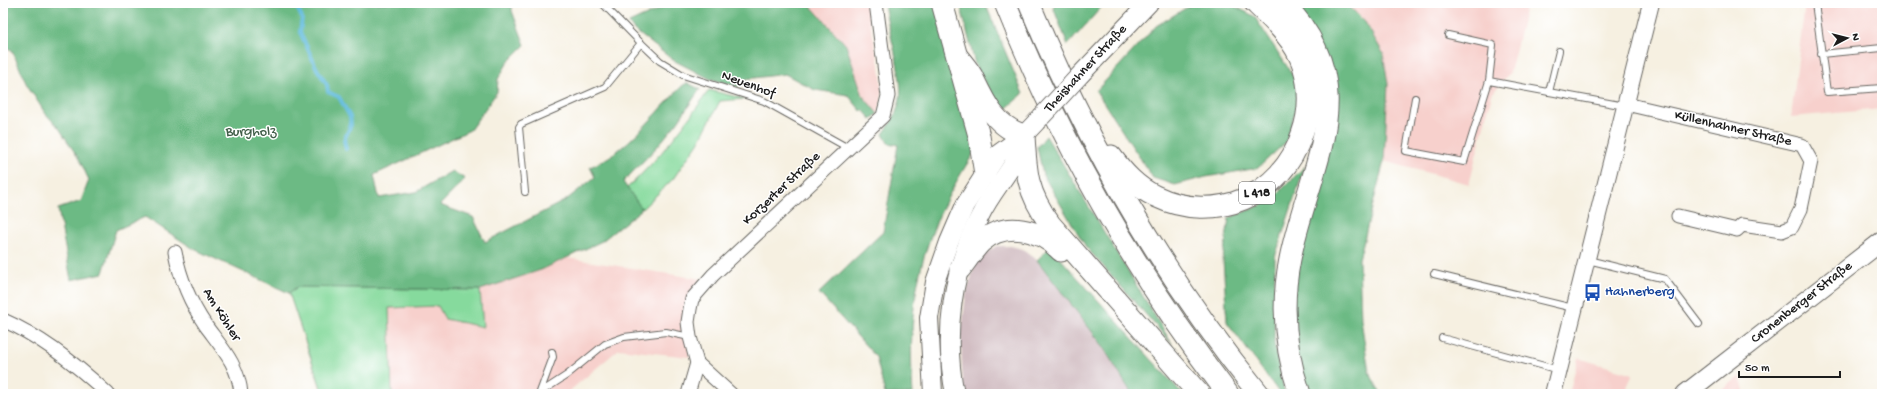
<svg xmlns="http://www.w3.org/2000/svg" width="1885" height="397" font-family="'Gochi Hand',sans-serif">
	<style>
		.built { fill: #f7d0cc }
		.industrial { fill: #d2bec3 }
		.green { fill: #86da9d; stroke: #517b5c }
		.forest { fill: #6cba84; stroke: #446b50 }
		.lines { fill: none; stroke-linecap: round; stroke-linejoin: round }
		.stream { stroke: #60bbde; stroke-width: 4 }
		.service-casing { stroke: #686661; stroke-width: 8 }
		.minor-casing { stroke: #686661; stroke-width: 15 }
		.tertiary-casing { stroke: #686661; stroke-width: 18 }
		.secondary-casing { stroke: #686661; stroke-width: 20 }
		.trunk-casing { stroke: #686661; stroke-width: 23 }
		.service { stroke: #fff; stroke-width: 6 }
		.minor { stroke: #fff; stroke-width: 13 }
		.tertiary { stroke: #fff; stroke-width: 16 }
		.secondary { stroke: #fff; stroke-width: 18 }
		.trunk { stroke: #fff; stroke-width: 21 }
		.secondary-bridge-casing { stroke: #686661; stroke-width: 20; stroke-linecap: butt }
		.secondary-bridge { stroke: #fff; stroke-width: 18 }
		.labels { text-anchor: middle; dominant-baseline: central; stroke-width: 3; stroke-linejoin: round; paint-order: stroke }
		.shield { fill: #fff; stroke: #606060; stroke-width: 1 }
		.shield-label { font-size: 13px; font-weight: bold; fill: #1c1c1c }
		.street-label { font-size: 14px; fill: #1c1c1c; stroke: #fff }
		.park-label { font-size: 14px; fill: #415e49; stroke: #fff }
		.transit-label { font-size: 14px; fill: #164399; stroke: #fff; text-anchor: start }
	</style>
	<rect width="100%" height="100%" fill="#fff"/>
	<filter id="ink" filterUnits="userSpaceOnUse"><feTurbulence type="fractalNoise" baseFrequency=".025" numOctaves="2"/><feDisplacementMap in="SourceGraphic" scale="8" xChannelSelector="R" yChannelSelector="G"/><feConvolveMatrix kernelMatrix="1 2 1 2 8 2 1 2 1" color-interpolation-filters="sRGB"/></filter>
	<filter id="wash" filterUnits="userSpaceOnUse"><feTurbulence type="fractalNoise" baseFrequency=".012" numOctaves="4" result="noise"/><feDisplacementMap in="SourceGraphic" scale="16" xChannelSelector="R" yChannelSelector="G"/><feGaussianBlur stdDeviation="0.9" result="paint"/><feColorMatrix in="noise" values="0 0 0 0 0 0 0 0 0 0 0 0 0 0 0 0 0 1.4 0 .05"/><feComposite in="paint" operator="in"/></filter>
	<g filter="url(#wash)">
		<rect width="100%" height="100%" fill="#f6f0e1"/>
		<g class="built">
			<path d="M808 3H866L881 75 882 99 878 114 863 96 846 45Z"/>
			<path d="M1346 3H1527L1510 72 1492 94 1469 184 1384 161 1388 84 1365 22Z"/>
			<path d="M1805 3H1882V109L1791 117Z"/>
			<path d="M567 258 701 279 688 301 689 357 619 349 566 394H322L289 293 480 290 541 270Z"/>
			<path d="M1578 358 1633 374 1627 387 1632 394H1569Z"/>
			<path d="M1740 376 1745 394H1718Z"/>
		</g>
		<path class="industrial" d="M996 246H1011L1023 249 1037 260 1100 342 1132 394H965L962 371 961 336 966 294 976 262Z"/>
		<g class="green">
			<path d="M709 90 745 99 720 101 698 143 673 179 642 209 627 188C659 159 685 125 709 90Z"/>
			<path d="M297 287 480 290 483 327 445 319 438 306 389 308 392 394H318L321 388 289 293Z"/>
		</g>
		<g class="forest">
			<path d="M3 3H512V11L525 45 508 62 498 79 497 92 470 130 374 175 379 198 416 192 452 171 465 179 440 205 473 217 485 242 566 200 595 177 590 167C625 153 656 113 682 86L687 83 700 89 677 123 656 148 623 182 642 209 602 241 541 270 480 290 297 287 289 293 194 249 145 217 116 230 103 273 71 280 58 209 81 201 89 180 79 159 59 128 45 113 26 83 12 50 3 46Z"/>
			<path d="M673 3H808L846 45 863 96 878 114 871 119 863 110 861 111 848 95 815 90 785 74 746 79 739 87 710 79 673 60 633 29 629 23Z"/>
			<path d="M884 3H936L976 150C922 231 906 297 913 394H885L876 357 819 293 883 232 898 145 888 143 883 134C891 123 898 112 900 98 904 77 887 27 884 3Z"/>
			<path d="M960 3H985L1023 94 1002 112 976 68Z"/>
			<path d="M1056 3H1105L1068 45 1053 7Z"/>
			<path d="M1194 3H1228L1254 16 1296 80 1299 99 1286 142 1258 168 1206 177 1175 185 1153 178 1096 91 1156 26Z"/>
			<path d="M1294 3H1346L1365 22 1383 53 1388 84 1384 161 1359 259 1361 320 1369 372 1381 394H1307L1295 355 1292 288 1319 180Z"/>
			<path d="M1046 136 1172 344 1086 247 1043 175 1037 147Z"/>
			<path d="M1305 166 1275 257 1274 343 1285 394H1280L1227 322 1223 259 1229 218 1269 202Z"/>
			<path d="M1050 247 1179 390 1183 394H1132L1100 342 1037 260Z"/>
		</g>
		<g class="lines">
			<path class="stream" d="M295 3 302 18 300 32 317 69 327 85 328 92 339 97 350 117 351 125 344 140 346 149"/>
		</g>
	</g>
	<g filter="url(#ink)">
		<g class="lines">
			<defs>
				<g id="service">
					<path d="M602 3 641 43 660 61 683 75 764 101 850 149"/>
					<path d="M1815 3 1827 92 1882 88"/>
					<path d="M1448 35 1493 45 1489 81"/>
					<path d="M1821 54 1882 48"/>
					<path d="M1549 92 1559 51"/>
					<path d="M1415 98 1406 151 1464 162 1489 81 1625 106"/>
					<path d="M525 192 519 127 521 124 605 87 641 43"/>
					<path d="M1588 260 1665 279 1699 324"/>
					<path d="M1434 274 1573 308"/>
					<path d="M1442 338 1559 370"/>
					<path d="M540 392 553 357 552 352"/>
					<path d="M541 392 567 375 605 344 624 337 666 332 690 337"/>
				</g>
				<g id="minor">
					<path d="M1626 104 1802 145 1811 161 1801 209 1792 227 1782 231 1742 225 1737 230 1678 216"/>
					<path d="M175 252C180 278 191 304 206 326 222 348 239 366 241 394"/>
					<path d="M3 320C42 337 77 365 108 394"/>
					<path d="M697 363 731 394"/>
					<path d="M688 394 697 363 690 337 688 322 690 309 692 299 713 275 883 116 888 96 876 3"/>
				</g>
				<path id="tertiary" d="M1553 394 1651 3"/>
				<g id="secondary">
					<path d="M1081 74 1149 3"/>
					<path d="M933 394 929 318 935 282 949 242 965 205 998 154 1024 135 1041 117"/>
					<path d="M955 394C943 335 952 269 980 216 989 197 1002 182 1013 164 1018 156 1020 145 1024 136"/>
					<path d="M1685 394 1882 241"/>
				</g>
				<g id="trunk">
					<path d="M942 3 979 136 985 174"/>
					<path d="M1005 3C1061 143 1136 274 1228 394"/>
					<path d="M1029 3C1088 145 1162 275 1259 394"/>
					<path d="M1283 3C1367 88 1309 164 1290 259 1281 304 1285 351 1300 394"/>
					<path d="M957 56C962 62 968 69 972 76 984 101 995 127 1024 135 1026 173 1027 192 1050 224L1199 394"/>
					<path d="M1111 156C1123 172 1136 187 1155 196 1215 225 1282 196 1302 134 1310 112 1310 88 1303 65 1295 40 1274 21 1255 3"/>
					<path d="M960 269C967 260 973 250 981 242 1006 220 1040 229 1061 251"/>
				</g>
			</defs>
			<use href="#service" class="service-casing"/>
			<use href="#minor" class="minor-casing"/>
			<use href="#tertiary" class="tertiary-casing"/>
			<use href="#secondary" class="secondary-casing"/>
			<use href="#trunk" class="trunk-casing"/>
			<use href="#service" class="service"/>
			<use href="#minor" class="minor"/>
			<use href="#tertiary" class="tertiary"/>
			<use href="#secondary" class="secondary"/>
			<use href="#trunk" class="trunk"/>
			<defs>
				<path id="secondary-bridge" d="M1041 117 1081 74"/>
			</defs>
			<use href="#secondary-bridge" class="secondary-bridge-casing"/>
			<use href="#secondary-bridge" class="secondary-bridge"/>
		</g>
	</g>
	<defs>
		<symbol id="bus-bare" viewBox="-9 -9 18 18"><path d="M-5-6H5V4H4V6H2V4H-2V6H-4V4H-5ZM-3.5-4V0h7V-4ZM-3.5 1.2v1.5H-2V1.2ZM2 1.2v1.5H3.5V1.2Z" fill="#1a4fb4" stroke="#fff" stroke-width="2.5" paint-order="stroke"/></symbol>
	</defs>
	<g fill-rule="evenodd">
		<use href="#bus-bare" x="1580" y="280" width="25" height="25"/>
	</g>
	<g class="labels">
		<rect class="shield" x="1239" y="182" width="36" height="22" rx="3"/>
		<g class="shield-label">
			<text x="1257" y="193">L 418</text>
		</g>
		<g class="street-label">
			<text transform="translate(1086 69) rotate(-47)">Theishahner Straße</text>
			<text transform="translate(748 85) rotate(20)">Neuenhof</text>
			<text transform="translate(1733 129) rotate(13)">Küllenhahner Straße</text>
			<text transform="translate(782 189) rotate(-43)">Korzerter Straße</text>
			<text transform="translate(1802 303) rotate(-38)">Cronenberger Straße</text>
			<text transform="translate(221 315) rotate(58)">Am Köhler</text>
		</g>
		<g class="park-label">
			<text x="251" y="132">Burgholz</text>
		</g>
		<g class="transit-label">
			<text x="1605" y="292">Hahnerberg</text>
		</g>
	</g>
	<rect width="1885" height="397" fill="none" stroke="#fff" stroke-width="16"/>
	<g transform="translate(1847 38) rotate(83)" stroke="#ffffff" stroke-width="3" paint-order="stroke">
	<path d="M0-3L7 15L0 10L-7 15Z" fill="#1c1c1c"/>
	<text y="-6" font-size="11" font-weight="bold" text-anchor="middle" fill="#1c1c1c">N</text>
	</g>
	<path d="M1739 371v6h101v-6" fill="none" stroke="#1c1c1c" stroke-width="2"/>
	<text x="1745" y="371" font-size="12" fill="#1c1c1c" stroke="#ffffff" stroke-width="3" paint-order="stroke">50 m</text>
</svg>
